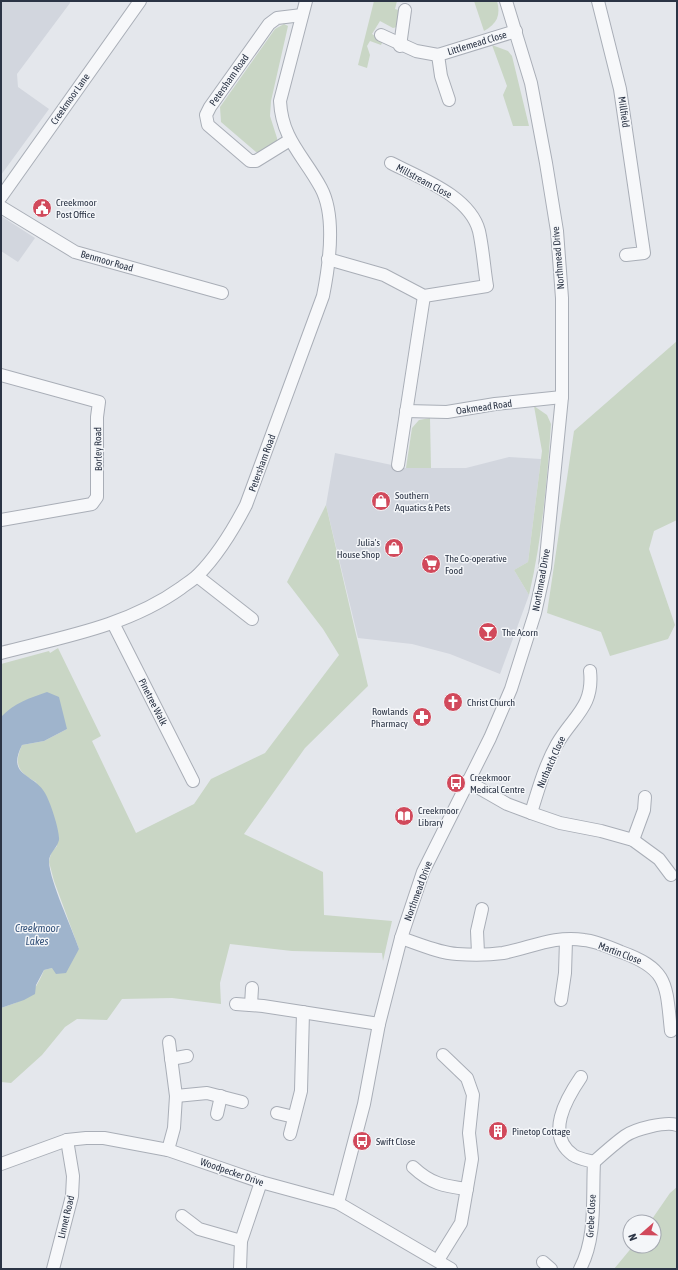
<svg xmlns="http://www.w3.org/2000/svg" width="678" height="1270" font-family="'Asap Condensed',sans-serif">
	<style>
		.built { fill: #d2d6de }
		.green { fill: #c9d6c5 }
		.water { fill: #9fb4cc }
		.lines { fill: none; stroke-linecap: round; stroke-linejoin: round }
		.minor-casing { stroke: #a9aeb7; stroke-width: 14 }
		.minor { stroke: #f7f8fa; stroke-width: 12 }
		.labels { text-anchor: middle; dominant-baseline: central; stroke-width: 3; stroke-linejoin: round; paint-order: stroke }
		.street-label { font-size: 10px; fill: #2b3445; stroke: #f4f6f9 }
		.poi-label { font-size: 10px; fill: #2b3445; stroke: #f4f6f9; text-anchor: start }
		.water-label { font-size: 11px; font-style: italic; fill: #34527a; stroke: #f4f6f9 }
	</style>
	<rect width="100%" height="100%" fill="#e4e7ec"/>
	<g class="built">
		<path d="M1 1H70V3L17 74 18 87 49 109 1 175Z"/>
		<path d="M1 216 35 238 18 262 1 251Z"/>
		<path d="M335 453 406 468H466L509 457 541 459 528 562 514 570 529 595 500 674 450 654 412 644 358 638 326 505Z"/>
	</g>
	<g class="green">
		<path d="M374 1H397L395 9 402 11 397 27 393 28 380 21 372 34 383 41 381 45 370 41 367 46 370 55 367 68 358 65Z"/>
		<path d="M474 1H497C501 15 497 24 484 31Z"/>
		<path d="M284 24 288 26 271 101 270 116 277 138V142L260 153 256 152 221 122 220 107 275 29Z"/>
		<path d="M492 45 508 51 512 56 529 126H513L503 95 507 86Z"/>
		<path d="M677 341V520L654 531 649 549 675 625 668 639 610 656 601 632 547 613 574 431Z"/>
		<path d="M534 406 547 415 551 424C547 482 542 539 529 595L514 570 528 562 541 459 542 451Z"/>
		<path d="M430 418 431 468H406L412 428 419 420Z"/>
		<path d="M326 505 368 686 305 748 244 834 323 872 324 915 392 921 383 961 382 953 292 951 230 944 220 983 221 1004 172 998 122 999 107 1020 77 1019 65 1027 42 1055 11 1083 1 1082V1008C26 1000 34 995 44 970L52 968 79 949 54 881 49 862 51 853 57 846 36 782C19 773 13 765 22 745L44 741 67 729 1 717V664L49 651 50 653 58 648 101 736 92 741 136 833 194 804 211 779 265 753 339 655 323 629 287 582Z"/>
		<path d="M677 1187V1269H614L633 1246H654V1222H650L670 1193Z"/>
	</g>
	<path class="water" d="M47 692 59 697 67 729 44 741 22 745C6 777 34 773 45 793 50 801 60 831 59 840 57 849 49 852 49 862 50 882 72 928 79 949L66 973 56 974 52 968 44 970 36 985 35 994 24 1000 1 1008V717C14 703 30 698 47 692Z"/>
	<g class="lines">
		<defs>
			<g id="minor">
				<path d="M598 1 620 89 644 253 626 255"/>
				<path d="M381 35 416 51 438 55 516 31"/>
				<path d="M400 46 405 10"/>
				<path d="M438 55 441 76 449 100"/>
				<path d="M290 140 256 161H250L208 125 206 115 210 107 269 24 277 18 302 15"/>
				<path d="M1 197 140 1"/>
				<path d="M1 207 75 252 222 293"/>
				<path d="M328 259 384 275 424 296 487 286C484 268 483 249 479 231 470 196 420 178 391 163"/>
				<path d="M1 375 99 402 97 417V497L92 504 1 520"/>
				<path d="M406 411 447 412 495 404 562 397"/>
				<path d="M398 465 424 296"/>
				<path d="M197 576 252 619"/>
				<path d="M113 623 193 781"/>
				<path d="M1 653C63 637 128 626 181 588 186 584 193 580 198 575 218 555 233 530 246 505L323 296C329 266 336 216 321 188 304 156 282 140 280 101L306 1"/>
				<path d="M467 781 507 804 531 813 560 823 601 831 633 840 659 859 671 875"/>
				<path d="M531 813C538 790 545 765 557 744 573 716 594 707 590 671"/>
				<path d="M633 840 644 810 645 797"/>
				<path d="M401 938C419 944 439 953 457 954 471 955 489 955 503 953 530 948 555 935 584 940 596 941 609 947 621 952 669 969 666 985 671 1031"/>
				<path d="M478 953 477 931 482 909"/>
				<path d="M561 1000 565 973 566 940"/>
				<path d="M236 1004 263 1006 379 1024"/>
				<path d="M251 1005 252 988"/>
				<path d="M171 1059 187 1056"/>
				<path d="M176 1096 207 1093 242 1102"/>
				<path d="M277 1113 294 1117"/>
				<path d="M217 1114 221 1096"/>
				<path d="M290 1134 301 1091 303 1012"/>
				<path d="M168 1150 174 1128 176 1096 169 1042"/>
				<path d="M594 1162C604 1153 614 1144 625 1136 635 1129 666 1121 677 1125"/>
				<path d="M1 1164 67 1140 86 1138H104L168 1150 261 1182 338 1203 451 1269"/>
				<path d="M413 1167C431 1184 444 1186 467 1189"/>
				<path d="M338 1203 364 1104 379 1024 401 938 423 872 490 738 511 689 535 613 545 568 562 397V298L557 231 546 163 531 83 506 1"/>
				<path d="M182 1216 199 1229 241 1241"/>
				<path d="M438 1260 461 1223 472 1159 469 1133 473 1095 467 1078 443 1055"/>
				<path d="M543 1262 551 1269"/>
				<path d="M53 1269 72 1196 73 1176 67 1140"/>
				<path d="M240 1269 241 1241 261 1182"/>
				<path d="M580 1269C597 1237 592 1197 594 1162 587 1160 579 1159 573 1155 545 1135 566 1099 581 1077"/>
			</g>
		</defs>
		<use href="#minor" class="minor-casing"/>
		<use href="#minor" class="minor"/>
	</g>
	<defs>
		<symbol id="civic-disc" viewBox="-11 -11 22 22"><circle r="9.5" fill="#d1495b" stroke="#f4f6f9"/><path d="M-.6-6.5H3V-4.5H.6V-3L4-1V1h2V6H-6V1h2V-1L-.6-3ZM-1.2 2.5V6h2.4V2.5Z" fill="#fff"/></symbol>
		<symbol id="shop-disc" viewBox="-11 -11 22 22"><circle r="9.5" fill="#d1495b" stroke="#f4f6f9"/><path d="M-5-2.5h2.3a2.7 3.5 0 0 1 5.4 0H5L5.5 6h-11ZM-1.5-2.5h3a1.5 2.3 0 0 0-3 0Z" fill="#fff"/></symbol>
		<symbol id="supermarket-disc" viewBox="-11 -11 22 22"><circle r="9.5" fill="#d1495b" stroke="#f4f6f9"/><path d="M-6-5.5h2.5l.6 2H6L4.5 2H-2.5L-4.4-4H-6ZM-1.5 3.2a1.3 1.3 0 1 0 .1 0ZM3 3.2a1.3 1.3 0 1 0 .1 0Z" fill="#fff"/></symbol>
		<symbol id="bar-disc" viewBox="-11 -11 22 22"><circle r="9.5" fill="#d1495b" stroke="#f4f6f9"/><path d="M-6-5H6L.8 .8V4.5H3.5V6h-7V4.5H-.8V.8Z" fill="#fff"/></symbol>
		<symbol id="church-disc" viewBox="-11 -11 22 22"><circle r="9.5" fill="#d1495b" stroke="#f4f6f9"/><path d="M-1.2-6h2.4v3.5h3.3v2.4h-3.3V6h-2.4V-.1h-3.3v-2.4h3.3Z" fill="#fff"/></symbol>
		<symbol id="pharmacy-disc" viewBox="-11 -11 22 22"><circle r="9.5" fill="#d1495b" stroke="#f4f6f9"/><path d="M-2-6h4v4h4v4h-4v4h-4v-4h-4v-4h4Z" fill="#fff"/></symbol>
		<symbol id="bus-disc" viewBox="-11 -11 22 22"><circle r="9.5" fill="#d1495b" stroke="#f4f6f9"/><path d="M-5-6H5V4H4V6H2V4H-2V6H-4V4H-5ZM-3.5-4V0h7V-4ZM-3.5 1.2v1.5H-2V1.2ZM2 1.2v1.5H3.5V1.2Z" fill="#fff"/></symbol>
		<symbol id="library-disc" viewBox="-11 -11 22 22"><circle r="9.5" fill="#d1495b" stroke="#f4f6f9"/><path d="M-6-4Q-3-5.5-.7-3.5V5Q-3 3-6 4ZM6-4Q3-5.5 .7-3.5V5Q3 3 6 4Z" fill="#fff"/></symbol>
		<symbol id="building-disc" viewBox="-11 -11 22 22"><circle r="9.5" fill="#d1495b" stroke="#f4f6f9"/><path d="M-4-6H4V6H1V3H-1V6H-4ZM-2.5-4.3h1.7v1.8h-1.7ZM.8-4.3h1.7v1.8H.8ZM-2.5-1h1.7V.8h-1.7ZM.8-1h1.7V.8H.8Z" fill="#fff"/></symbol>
	</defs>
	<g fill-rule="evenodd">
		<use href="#civic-disc" x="31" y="197" width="22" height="22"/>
		<use href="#shop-disc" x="370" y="490" width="22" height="22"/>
		<use href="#shop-disc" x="383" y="537" width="22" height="22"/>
		<use href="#supermarket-disc" x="420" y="553" width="22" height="22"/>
		<use href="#bar-disc" x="477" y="621" width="22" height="22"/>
		<use href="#church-disc" x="442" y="691" width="22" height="22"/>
		<use href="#pharmacy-disc" x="411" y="706" width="22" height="22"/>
		<use href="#bus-disc" x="445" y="772" width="22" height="22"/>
		<use href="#library-disc" x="393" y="805" width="22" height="22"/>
		<use href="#building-disc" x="487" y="1120" width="22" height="22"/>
		<use href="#bus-disc" x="351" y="1130" width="22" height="22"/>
	</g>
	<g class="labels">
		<g class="street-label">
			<text transform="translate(477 43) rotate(-17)">Littlemead Close</text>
			<text transform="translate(229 80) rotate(-55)">Petersham Road</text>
			<text transform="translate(70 99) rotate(-55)">Creekmoor Lane</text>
			<text transform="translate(624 112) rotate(82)">Millfield</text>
			<text transform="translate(424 181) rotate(28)">Millstream Close</text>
			<text transform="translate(558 258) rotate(-95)">Northmead Drive</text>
			<text transform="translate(107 261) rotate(16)">Benmoor Road</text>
			<text transform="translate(484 407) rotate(-8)">Oakmead Road</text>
			<text transform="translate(98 449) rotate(-91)">Borley Road</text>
			<text transform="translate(262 463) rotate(-70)">Petersham Road</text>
			<text transform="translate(541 580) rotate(-80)">Northmead Drive</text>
			<text transform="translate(153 702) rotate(63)">Pinetree Walk</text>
			<text transform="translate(551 762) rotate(-66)">Nuthatch Close</text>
			<text transform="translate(418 891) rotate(-70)">Northmead Drive</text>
			<text transform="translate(620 953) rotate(21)">Martin Close</text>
			<text transform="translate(232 1172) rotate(19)">Woodpecker Drive</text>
			<text transform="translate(591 1216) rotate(-87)">Grebe Close</text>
			<text transform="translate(66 1217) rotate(-77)">Linnet Road</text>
		</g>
		<g class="poi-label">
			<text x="56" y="202">Creekmoor<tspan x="56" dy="12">Post Office</tspan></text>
			<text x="395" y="495">Southern<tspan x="395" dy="12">Aquatics &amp; Pets</tspan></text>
			<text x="380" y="542" text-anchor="end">Julia's<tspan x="380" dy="12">House Shop</tspan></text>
			<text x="445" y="558">The Co-operative<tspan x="445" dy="12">Food</tspan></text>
			<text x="502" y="632">The Acorn</text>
			<text x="467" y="702">Christ Church</text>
			<text x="408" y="711" text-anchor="end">Rowlands<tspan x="408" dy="12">Pharmacy</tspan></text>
			<text x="470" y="777">Creekmoor<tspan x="470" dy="12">Medical Centre</tspan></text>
			<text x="418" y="810">Creekmoor<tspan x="418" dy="12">Library</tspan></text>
			<text x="512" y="1131">Pinetop Cottage</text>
			<text x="376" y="1141">Swift Close</text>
		</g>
		<g class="water-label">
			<text x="37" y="928">Creekmoor<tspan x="37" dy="13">Lakes</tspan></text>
		</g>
	</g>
	<rect width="678" height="1270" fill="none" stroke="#2b3445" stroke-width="4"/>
	<g transform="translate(642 1234) rotate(250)"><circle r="19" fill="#f4f6f9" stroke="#a4a8b1"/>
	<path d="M0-3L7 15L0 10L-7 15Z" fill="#d1495b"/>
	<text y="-6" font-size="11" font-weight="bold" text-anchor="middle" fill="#2b3445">N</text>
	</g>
</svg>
